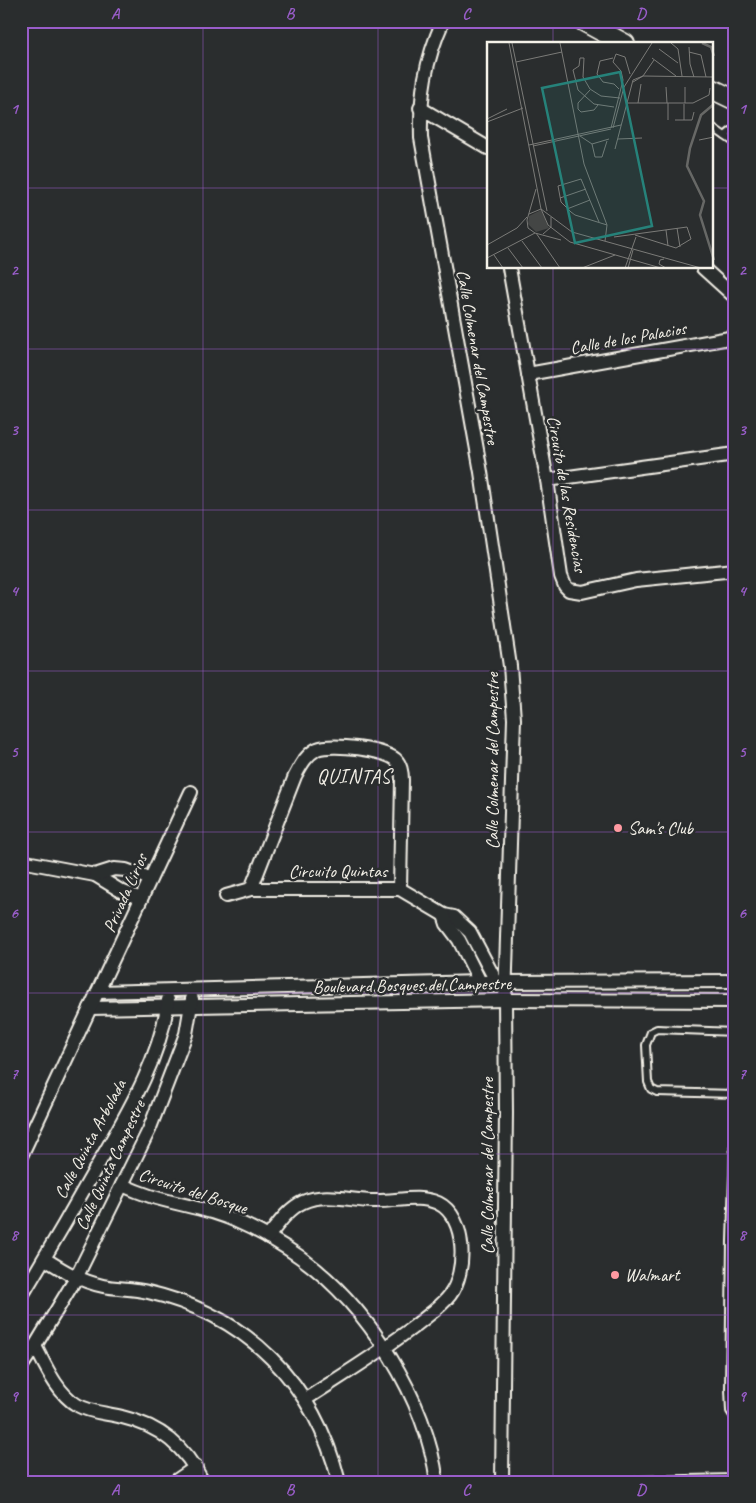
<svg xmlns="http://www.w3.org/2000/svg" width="756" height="1503" font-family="Caveat,sans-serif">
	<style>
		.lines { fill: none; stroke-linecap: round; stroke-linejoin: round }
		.lane-casing { stroke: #f4f1e8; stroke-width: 10 }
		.street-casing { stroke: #f4f1e8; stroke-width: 16 }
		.primary-casing { stroke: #f4f1e8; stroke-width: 22 }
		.lane { stroke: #2a2d2e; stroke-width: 6 }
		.street { stroke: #2a2d2e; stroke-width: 12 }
		.primary { stroke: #2a2d2e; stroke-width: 19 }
		.grid { fill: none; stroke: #995dc9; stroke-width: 1; stroke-opacity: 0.55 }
		.poi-dot { fill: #ff9aa2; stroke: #2a2d2e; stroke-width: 2 }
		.labels { text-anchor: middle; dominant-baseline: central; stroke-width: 5; stroke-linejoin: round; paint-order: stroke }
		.street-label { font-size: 18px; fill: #f4f1e8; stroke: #2a2d2e }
		.poi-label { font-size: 18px; fill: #f4f1e8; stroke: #2a2d2e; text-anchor: start }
		.quarter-label { font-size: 20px; letter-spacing: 1px; fill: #f4f1e8; stroke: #2a2d2e }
		.inset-river { fill: none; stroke: #676866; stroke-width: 2.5 }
		.inset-road { fill: none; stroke: #7b7b78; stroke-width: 1 }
		.view { fill: #26827a; fill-opacity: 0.15; stroke: #26827a; stroke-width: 2.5 }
		.inset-edge { fill: none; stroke: #f4f1e8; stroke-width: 2.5 }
		.neatline { fill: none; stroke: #995dc9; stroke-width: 2 }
		.grid-label { font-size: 16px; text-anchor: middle; font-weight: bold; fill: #995dc9 }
	</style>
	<rect width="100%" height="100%" fill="#2a2d2e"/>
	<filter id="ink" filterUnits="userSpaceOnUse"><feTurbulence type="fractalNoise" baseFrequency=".02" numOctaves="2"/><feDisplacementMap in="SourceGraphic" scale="10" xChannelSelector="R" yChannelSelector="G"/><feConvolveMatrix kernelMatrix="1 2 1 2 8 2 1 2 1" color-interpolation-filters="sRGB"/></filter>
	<g filter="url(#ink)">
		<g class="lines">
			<defs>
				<g id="lane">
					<path d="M712 127 735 143"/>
					<path d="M725 136 735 128"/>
					<path d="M735 1032 657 1029 651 1032 646 1045 648 1082 651 1089 657 1092 735 1094"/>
					<path d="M735 1109 731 1241 729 1389 730 1411 735 1419"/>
					<path d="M632 1482 639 1480 735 1478"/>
				</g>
				<g id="street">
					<path d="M443 21C425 61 420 95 421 138L481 472 510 666 514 719 505 1000 506 1113 502 1482"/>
					<path d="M420 108 488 148"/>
					<path d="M509 268 547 480 561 576 565 586 569 590 582 592 636 580 735 570"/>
					<path d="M703 268 735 297"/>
					<path d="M528 374 735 337"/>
					<path d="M547 480 735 454"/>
					<path d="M21 861 95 875 121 891 141 899"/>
					<path d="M95 875 114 869 126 870 150 879"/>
					<path d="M251 889 295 776C301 765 306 755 317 749 331 743 387 749 397 761 401 766 402 774 402 780L400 889"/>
					<path d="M226 896 251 889H400L444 915 454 917 470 932 497 983"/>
					<path d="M444 915 447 924 459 940 480 982"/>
					<path d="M98 992 480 982 735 981"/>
					<path d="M90 1008 505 1000 735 1001"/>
					<path d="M21 1156 191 792"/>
					<path d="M122 1185C131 1189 141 1193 150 1196 178 1205 207 1208 234 1220 257 1230 280 1243 300 1257 368 1306 426 1398 437 1482"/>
					<path d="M268 1237C278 1224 288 1209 303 1202 325 1192 351 1201 374 1201 394 1202 418 1194 438 1203 467 1217 467 1272 450 1295 441 1307 427 1316 416 1325 381 1352 343 1375 306 1399"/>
					<path d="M45 1259C64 1271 80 1281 103 1286 117 1289 133 1288 148 1292 247 1315 315 1383 339 1482"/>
					<path d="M21 1297C47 1254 72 1211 96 1168 125 1117 161 1059 168 1000"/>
					<path d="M35 1346C46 1367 57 1393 77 1405 91 1413 107 1413 122 1417 161 1426 185 1447 203 1482"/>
					<path d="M21 1367 35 1346 76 1278 149 1130 186 1034 192 999"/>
					<path d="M174 1482 196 1467"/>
				</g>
				<g id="primary">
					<path d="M583 21 625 44"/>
					<path d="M712 89 735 100"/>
				</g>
			</defs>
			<use href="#lane" class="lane-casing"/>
			<use href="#street" class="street-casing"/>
			<use href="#primary" class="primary-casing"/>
			<use href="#lane" class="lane"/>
			<use href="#street" class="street"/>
			<use href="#primary" class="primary"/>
		</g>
	</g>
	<path class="grid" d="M203 21V1482M378 21V1482M553 21V44M21 188H488M712 188H735M553 268V1482M21 349H735M21 510H735M21 671H735M21 832H735M21 993H735M21 1154H735M21 1315H735"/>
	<g class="poi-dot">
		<circle cx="618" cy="828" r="5"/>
		<circle cx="615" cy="1275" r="5"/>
	</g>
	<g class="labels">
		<g class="street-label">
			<text transform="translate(628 338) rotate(-10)">Calle de los Palacios</text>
			<text transform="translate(478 357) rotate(80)">Calle Colmenar del Campestre</text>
			<text transform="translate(567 494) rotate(80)">Circuito de las Residencias</text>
			<text transform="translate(492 761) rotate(-90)">Calle Colmenar del Campestre</text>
			<text x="338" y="871">Circuito Quintas</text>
			<text transform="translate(125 893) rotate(-66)">Privada Lirios</text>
			<text transform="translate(412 985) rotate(-1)">Boulevard Bosques del Campestre</text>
			<text transform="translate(90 1139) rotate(-62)">Calle Quinta Arbolada</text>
			<text transform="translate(110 1165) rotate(-65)">Calle Quinta Campestre</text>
			<text transform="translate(487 1166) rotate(-90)">Calle Colmenar del Campestre</text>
			<text transform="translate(193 1191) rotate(18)">Circuito del Bosque</text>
		</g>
		<g class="poi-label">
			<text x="628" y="828">Sam's Club</text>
			<text x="625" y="1275">Walmart</text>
		</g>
		<g class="quarter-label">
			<text x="354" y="776">QUINTAS</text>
		</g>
	</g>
	<g transform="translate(487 42)">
		<rect width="226" height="226" fill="#2a2d2e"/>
		<path d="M54 168 62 186 49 190 41 182 42 174Z" fill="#444645"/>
		<path class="inset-river" d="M215 1 224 5 227 14M227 62 214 73 203 106 200 124 217 159 213 173 227 218"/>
		<path class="inset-road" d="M22 1 54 167 61 183 83 200 174 226M25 1 60 169M73 1 97 122 120 183 118 199M184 1 191 7 195 34M202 5 203 22 207 35M172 7 191 21M202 10 214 13 219 35M129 12 138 15 143 32M126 16 113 19 110 32 116 40 127 42 132 47M165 16 189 34M29 20 75 10M146 40 156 34 167 18M179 45 180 61M103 48 91 61V67L94 70 107 68 111 63M139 61H206L222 53 223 46M151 61 154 42M198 61V45M197 62V78M127 65 107 62 91 48 86 28 92 24 93 16H97L96 35 103 47 114 54 133 56M0 77 20 67M181 78V61M188 78H205L207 70M0 80 36 66M124 86 136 38 134 29 126 20 129 12M126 86 137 45 165 1M93 94 105 102 122 97M131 97 155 96M212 98 227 95M105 102 108 115H115L120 99M42 103 134 83M46 104 124 87M128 107 146 38 156 34 225 35M49 147 40 178 41 186 48 191 74 198M73 156 99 147M80 167 103 158M42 172 54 167 85 190 214 226M112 180 94 137 71 144 74 160 84 170 88 173 120 183M190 186 193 205M179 188 181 204M49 191 73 226M56 192 64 185V175M127 195 200 185 204 197 189 206 148 193M35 199 55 226M0 203 30 186 40 175M21 206 36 226M7 213 16 226M0 216 48 191M177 217 173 218 172 222 179 226M95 226 128 213M138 226 149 195M141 226 146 208"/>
		<path class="view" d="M133 30 165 184 88 201 55 46Z"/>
		<rect width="226" height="226" class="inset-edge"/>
	</g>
	<rect width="756" height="1503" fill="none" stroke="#2a2d2e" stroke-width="55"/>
	<rect x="28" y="28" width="700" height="1448" class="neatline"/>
	<g class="grid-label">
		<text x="115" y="19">A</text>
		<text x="290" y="19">B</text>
		<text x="466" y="19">C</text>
		<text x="641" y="19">D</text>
		<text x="14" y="114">1</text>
		<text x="742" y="114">1</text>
		<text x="14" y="275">2</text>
		<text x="742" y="275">2</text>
		<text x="14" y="435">3</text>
		<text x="742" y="435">3</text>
		<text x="14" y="596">4</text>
		<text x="742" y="596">4</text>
		<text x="14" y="757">5</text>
		<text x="742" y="757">5</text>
		<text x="14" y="918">6</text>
		<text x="742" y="918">6</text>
		<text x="14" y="1079">7</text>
		<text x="742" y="1079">7</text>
		<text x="14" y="1240">8</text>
		<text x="742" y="1240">8</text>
		<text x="14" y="1401">9</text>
		<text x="742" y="1401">9</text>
		<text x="115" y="1495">A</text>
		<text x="290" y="1495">B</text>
		<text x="466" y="1495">C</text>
		<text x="641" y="1495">D</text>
	</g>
</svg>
